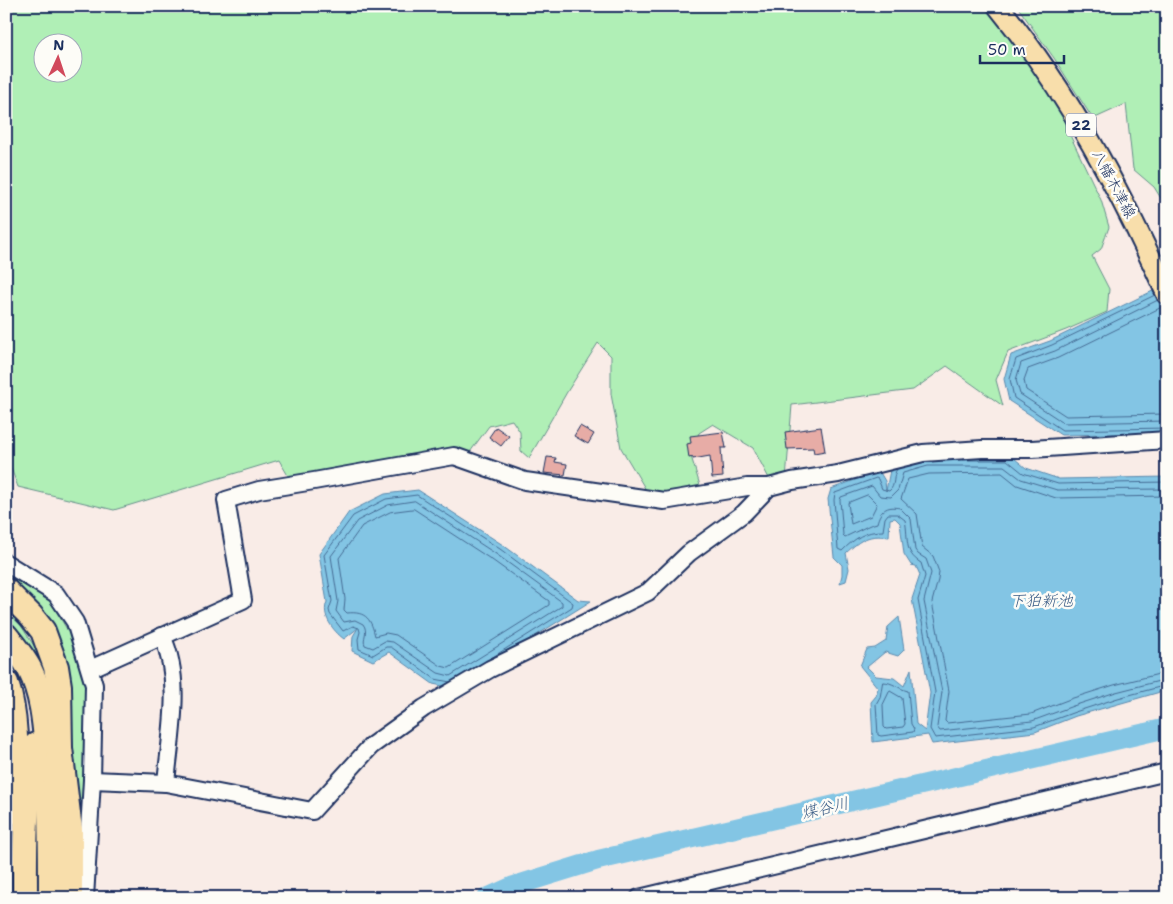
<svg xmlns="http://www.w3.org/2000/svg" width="1173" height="904" font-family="'Shantell Sans','Klee One',sans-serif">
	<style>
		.green { fill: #b0efb6; stroke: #668f8a; fill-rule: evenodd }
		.water { fill: #83c5e4; stroke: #5989ae }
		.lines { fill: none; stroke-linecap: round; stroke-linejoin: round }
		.shore { stroke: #456b94; stroke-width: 1 }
		.river { stroke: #83c5e4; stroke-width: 20 }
		.building { fill: #e7aca6; stroke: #1b2f5e }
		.minor-casing { stroke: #1b2f5e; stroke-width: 20 }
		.major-casing { stroke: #1b2f5e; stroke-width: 24 }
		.highway-casing { stroke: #1b2f5e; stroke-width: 28 }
		.minor { stroke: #fdfcf7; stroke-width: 16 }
		.major { stroke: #f8deab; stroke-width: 20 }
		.highway { stroke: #f8deab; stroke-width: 24 }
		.labels { text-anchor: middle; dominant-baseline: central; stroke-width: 5; stroke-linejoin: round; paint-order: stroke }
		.shield { fill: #fdfcf7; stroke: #5f6c8c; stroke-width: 1 }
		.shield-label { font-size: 14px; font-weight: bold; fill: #1b2f5e }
		.street-label { font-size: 15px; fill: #1b2f5e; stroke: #fdfcf7 }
		.water-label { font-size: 16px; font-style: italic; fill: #3a5c86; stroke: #fdfcf7 }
	</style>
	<rect width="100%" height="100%" fill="#f9ece7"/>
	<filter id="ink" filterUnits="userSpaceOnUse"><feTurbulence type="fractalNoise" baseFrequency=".02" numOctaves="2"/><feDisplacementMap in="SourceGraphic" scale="10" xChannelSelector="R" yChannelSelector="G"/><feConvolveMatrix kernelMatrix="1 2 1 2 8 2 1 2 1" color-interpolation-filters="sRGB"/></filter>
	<g filter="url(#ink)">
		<g class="green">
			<path d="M6 6H991L1074 128 1068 131 1101 200 1109 227 1101 249 1092 256 1109 289 1107 312 1066 330 1008 352 996 380 1003 406 947 366 913 390 792 405 786 479 772 484 753 448 713 424 699 433 690 453 702 492 649 495 621 448 611 394V356L598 343 567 392 529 458 521 451 520 432 512 420 489 426 470 452 290 479 279 460 114 510 18 487 6 455ZM42 42H72V72H42Z"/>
			<path d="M1017 6H1167V208L1154 187 1133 169 1126 104 1093 119 1054 58Z"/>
			<path d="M6 569 50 601 77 646 89 682 91 710 80 856 53 630 29 597 6 580Z"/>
			<path d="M6 606 11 610 38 652 45 677 9 618 6 616Z"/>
		</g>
		<g class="water">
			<path d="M1167 284V433L1061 435 1009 401 1004 379 1011 355 1050 341Z"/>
			<path d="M1009 454 1026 468 1059 479 1167 477V690L1076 716 1035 732 932 744 928 735 873 742 871 702 876 696 878 688 860 666 867 649 875 648 886 641 888 627 899 617 904 650 898 656 885 652 867 667 876 676 894 678 904 686 911 669 916 724 925 731 930 693 912 599 920 575 916 566 911 565 904 554 900 523 895 518 890 519 889 537C869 534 861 539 846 553L849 569 846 581 840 583 842 575V565L834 557 828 499 831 489 879 471 885 481 886 491 890 470 896 462Z"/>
			<path d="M418 490 503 545 578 600 591 601 452 688 433 684 389 652 373 661 352 651 353 636 358 628 344 639C333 631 321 615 327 602L319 554 349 512 385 494Z"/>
		</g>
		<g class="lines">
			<g class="shore">
				<path d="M1155 295 1052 345 1016 359 1010 379 1014 398 1062 430 1167 428"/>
				<path d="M1158 300 1055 351 1021 363 1016 380 1020 394 1064 423 1167 421"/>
				<path d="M1166 305 1058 358 1028 369 1024 380 1026 390 1066 416 1167 414"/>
				<path d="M963 460H1007L1023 473 1058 484 1167 482"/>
				<path d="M897 469C892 476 896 486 889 491L882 489 878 479 876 478 835 493 834 500 838 549 842 551C855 538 865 531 883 531L885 518 888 514H897L905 520C909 539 903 552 921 563L925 576 918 600 935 692 930 729 935 738 1034 727 1075 712 1118 698 1167 685"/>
				<path d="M1167 489 1057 490 1021 479 1004 466H928L903 473 898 490 891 497 880 496 872 486 841 497 840 500 843 535 845 537 870 525 877 523C880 511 886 505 900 508L911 519 915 550 918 554 926 559 931 573 924 601 942 692 937 727 940 731 1032 721 1073 706 1116 692 1167 679"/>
				<path d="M868 495 877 504 871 516 851 524 848 503Z"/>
				<path d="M1167 496 1056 498 1017 485 1002 473 929 474 908 479 901 499 917 514 922 547 933 556 939 572 938 580 932 602 949 691 945 721 947 723 1031 714 1070 699 1114 685 1167 672"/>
				<path d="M415 501 496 554 562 602V606L450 676 438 673 393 642 385 641 373 648 365 645C362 638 369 632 363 624L355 620 344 622 336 611 338 601 331 556 357 521 388 505Z"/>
				<path d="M414 509 492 560 549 601V605L449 668 441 666 396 635 386 633 375 636C371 620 367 611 347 613L344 610 345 599 339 558 362 526 390 512Z"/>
				<path d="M450 682 435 679 391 647H386L373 655 359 649 358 639 360 632 359 628 353 626 343 631 330 614 329 610 332 601 324 555 353 516 386 499 417 495 500 549 573 603 572 607 488 660"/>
				<path d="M883 682C893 682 899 689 908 691L911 724 914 729 913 732 881 736 878 735 876 704 880 697Z"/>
				<path d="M890 691 902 698 905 724 903 727 886 729 884 727 883 705Z"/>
			</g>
			<path class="river" d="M487 898 514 886 598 860 1167 728"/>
		</g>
		<g class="building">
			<path d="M580 426 594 434 588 444 574 436Z"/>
			<path d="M496 427 509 436 501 446 489 437Z"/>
			<path d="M821 427 825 451 814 453 813 448 787 449 785 432Z"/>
			<path d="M723 432 726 448H721L723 477 712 478 710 456 693 459V457L689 458 687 444 691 443 690 436Z"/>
			<path d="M547 457 556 458 555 462 567 464 565 475 544 473Z"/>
		</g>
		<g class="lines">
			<defs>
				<g id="minor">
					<path d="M6 563 56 594 75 622 94 685 92 780 85 898"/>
					<path d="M162 636C183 680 170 736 166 783"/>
					<path d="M90 669 243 600 226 500 259 490 314 481 454 456 525 481 664 501 747 487H769L792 481 838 474 923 453 982 449H1032L1167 440"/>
					<path d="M92 780 166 783 312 811 371 746 424 708 490 669 648 592 689 553 744 513 769 487"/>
					<path d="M639 898 1167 772"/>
				</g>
				<path id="major" d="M998 6C1069 93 1121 192 1167 294"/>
				<g id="highway">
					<path d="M6 591 31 616 43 631 56 667 59 686 60 748 70 830V898"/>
					<path d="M6 636C15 647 24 658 30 670 44 698 45 730 48 760 51 806 51 852 51 898"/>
					<path d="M6 683C19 721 15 770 15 811"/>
					<path d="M25 898C25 864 24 829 28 796 31 779 37 763 36 745"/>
				</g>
			</defs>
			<use href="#minor" class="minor-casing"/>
			<use href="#major" class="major-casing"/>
			<use href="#highway" class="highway-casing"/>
			<use href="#minor" class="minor"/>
			<use href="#major" class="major"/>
			<use href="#highway" class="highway"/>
		</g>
	</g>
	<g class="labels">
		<rect class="shield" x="1066" y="113.5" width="30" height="23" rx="4"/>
		<g class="shield-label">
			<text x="1081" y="125">22</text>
		</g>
		<g class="street-label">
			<text transform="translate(1114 184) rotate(62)">八幡木津線</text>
		</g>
		<g class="water-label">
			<text x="1041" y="600">下狛新池</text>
			<text transform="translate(825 808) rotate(-13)">煤谷川</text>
		</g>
	</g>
	<rect width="1173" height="904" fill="none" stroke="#fdfcf7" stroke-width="25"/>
	<rect x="12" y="12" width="1148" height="879" fill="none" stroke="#1b2f5e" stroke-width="2" filter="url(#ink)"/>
	<g transform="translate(58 58) rotate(3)"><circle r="24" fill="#fdfcf7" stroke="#a3aaba"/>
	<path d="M0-4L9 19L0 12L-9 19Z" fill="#d1495b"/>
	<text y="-8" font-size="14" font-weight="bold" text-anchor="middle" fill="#1b2f5e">N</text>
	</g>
	<path d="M980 55v8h84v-8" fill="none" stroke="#1b2f5e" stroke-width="2.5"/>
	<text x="988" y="55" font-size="15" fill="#1b2f5e" stroke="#fdfcf7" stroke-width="4" paint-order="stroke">50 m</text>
</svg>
